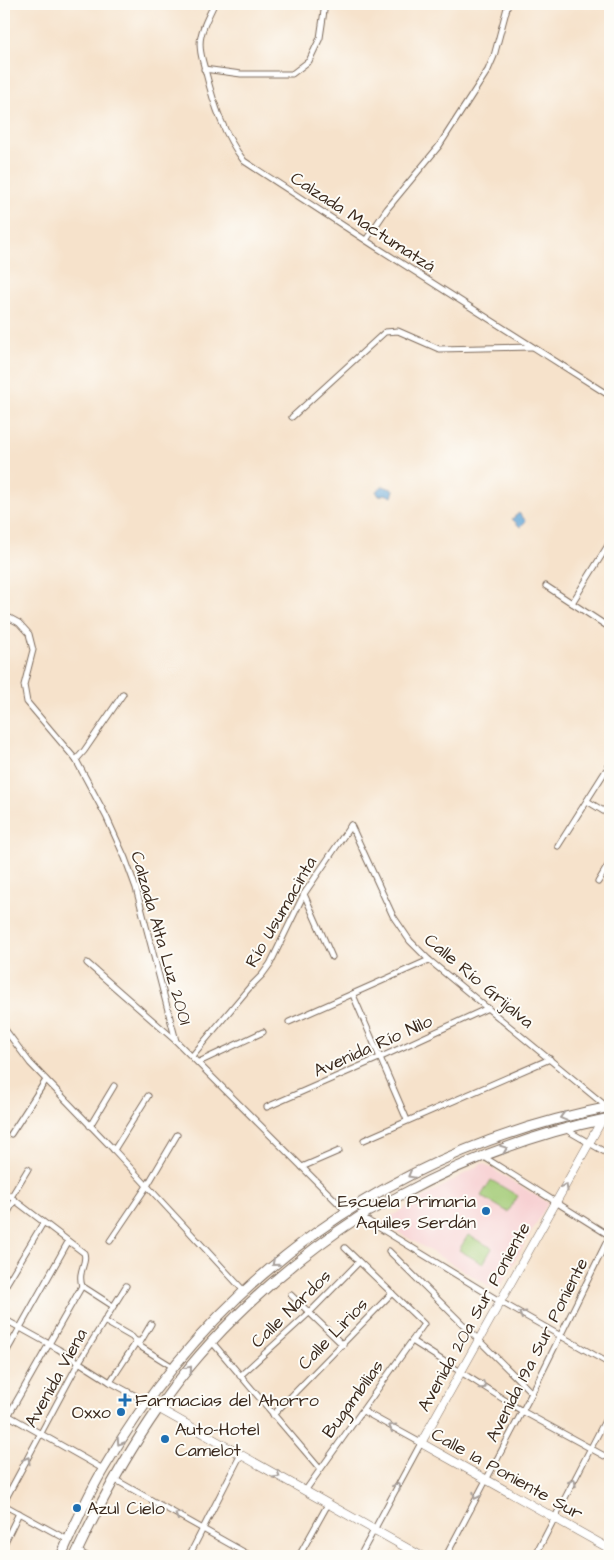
<svg xmlns="http://www.w3.org/2000/svg" width="614" height="1560" font-family="'Architects Daughter',sans-serif">
	<style>
		.built { fill: #f7cfd1 }
		.green { fill: #a3cb76; stroke: #6f7a4a }
		.water { fill: #62a4d5; stroke: #4e677a }
		.lines { fill: none; stroke-linecap: round; stroke-linejoin: round }
		.street-casing { stroke: #7c6a5b; stroke-width: 7 }
		.secondary-casing { stroke: #7c6a5b; stroke-width: 9 }
		.primary-casing { stroke: #7c6a5b; stroke-width: 11 }
		.street { stroke: #fff; stroke-width: 5 }
		.secondary { stroke: #fff; stroke-width: 8 }
		.primary { stroke: #fff; stroke-width: 9 }
		.oneway { stroke: #a79f9a }
		.poi-dot { fill: #1f6fb2; stroke: #fdfcf7; stroke-width: 2 }
		.labels { text-anchor: middle; dominant-baseline: central; stroke-width: 4; stroke-linejoin: round; paint-order: stroke }
		.street-label { font-size: 18px; fill: #3b2a1e; stroke: #fdfcf7 }
		.poi-label { font-size: 18px; fill: #3b2a1e; stroke: #fdfcf7; text-anchor: start }
	</style>
	<rect width="100%" height="100%" fill="#fdfcf7"/>
	<filter id="ink" filterUnits="userSpaceOnUse"><feTurbulence type="fractalNoise" baseFrequency=".02" numOctaves="2"/><feDisplacementMap in="SourceGraphic" scale="10" xChannelSelector="R" yChannelSelector="G"/><feConvolveMatrix kernelMatrix="1 2 1 2 8 2 1 2 1" color-interpolation-filters="sRGB"/></filter>
	<filter id="wash" filterUnits="userSpaceOnUse"><feTurbulence type="fractalNoise" baseFrequency=".0096" numOctaves="4" result="noise"/><feDisplacementMap in="SourceGraphic" scale="20" xChannelSelector="R" yChannelSelector="G"/><feGaussianBlur stdDeviation="1.12" result="paint"/><feColorMatrix in="noise" values="0 0 0 0 0 0 0 0 0 0 0 0 0 0 0 0 0 1.4 0 .05"/><feComposite in="paint" operator="in"/></filter>
	<g filter="url(#wash)">
		<rect width="100%" height="100%" fill="#f6e2cb"/>
		<path class="built" d="M483 1163 548 1203 498 1291 381 1222Z"/>
		<g class="green">
			<path d="M491 1180 518 1196 508 1212 481 1196Z"/>
			<path d="M468 1235 492 1248 483 1264 459 1250Z"/>
		</g>
		<g class="water">
			<path d="M383 486 394 490 392 497 385 494 379 496 376 491Z"/>
			<path d="M519 513 526 521 520 527 512 519Z"/>
		</g>
	</g>
	<g filter="url(#ink)">
		<g class="lines">
			<defs>
				<g id="street">
					<path d="M214 4C210 14 203 25 201 36 198 48 203 62 206 73 214 105 224 135 244 161L373 245 610 396"/>
					<path d="M204 69 241 74H292L309 61 320 38 325 4"/>
					<path d="M366 240 387 209 439 146 488 70 494 56 508 4"/>
					<path d="M292 417 385 332 398 331 439 349 532 347"/>
					<path d="M546 586 610 628"/>
					<path d="M572 603 610 542"/>
					<path d="M4 617H8L19 623 29 634 33 650 24 685 27 702 76 760 106 816 125 858 136 888 176 1041 346 1211"/>
					<path d="M76 760 84 751 123 694"/>
					<path d="M587 801 610 815"/>
					<path d="M351 825 393 916 410 941 429 960 607 1107"/>
					<path d="M558 846 610 764"/>
					<path d="M598 882 610 862"/>
					<path d="M304 894 332 957"/>
					<path d="M87 963 175 1040"/>
					<path d="M353 995 407 1120"/>
					<path d="M289 1022 429 960"/>
					<path d="M4 1028 30 1063 114 1150 244 1291"/>
					<path d="M192 1056 249 988 262 975 270 964 304 894 351 825"/>
					<path d="M199 1062 263 1032"/>
					<path d="M267 1107 379 1058 488 1008"/>
					<path d="M90 1126 114 1086"/>
					<path d="M565 1129 610 1155"/>
					<path d="M11 1134 46 1080"/>
					<path d="M364 1140 550 1059"/>
					<path d="M114 1150 148 1096"/>
					<path d="M484 1157 610 1236"/>
					<path d="M302 1167 339 1151"/>
					<path d="M4 1192 84 1253C88 1263 77 1270 82 1286"/>
					<path d="M11 1197 28 1169"/>
					<path d="M360 1216 501 1302 610 1364"/>
					<path d="M4 1219 15 1200"/>
					<path d="M110 1241 147 1186 177 1135"/>
					<path d="M389 1251 532 1393"/>
					<path d="M82 1286 113 1306"/>
					<path d="M4 1288 43 1223"/>
					<path d="M291 1295 343 1345"/>
					<path d="M4 1319 58 1349 110 1382 147 1402"/>
					<path d="M104 1321 132 1337 141 1347 173 1367"/>
					<path d="M412 1341 522 1411 610 1459"/>
					<path d="M212 1342 320 1469"/>
					<path d="M4 1356 68 1242"/>
					<path d="M240 1376 309 1313 359 1262"/>
					<path d="M110 1382 137 1341H141L151 1324"/>
					<path d="M4 1413 103 1469"/>
					<path d="M273 1415 392 1293"/>
					<path d="M4 1423 82 1286"/>
					<path d="M114 1479 251 1556"/>
					<path d="M305 1491 424 1324 345 1248"/>
					<path d="M4 1502 79 1362 126 1286"/>
					<path d="M4 1505 68 1540"/>
					<path d="M4 1544 19 1513"/>
					<path d="M78 1551 87 1556"/>
					<path d="M189 1556 241 1454"/>
					<path d="M299 1556 328 1504"/>
					<path d="M360 1556 421 1443 363 1411"/>
					<path d="M446 1556 532 1393 610 1235"/>
					<path d="M535 1556 610 1411"/>
				</g>
				<g id="secondary">
					<path d="M602 1120 421 1443 610 1549"/>
					<path d="M147 1402 421 1556"/>
				</g>
				<g id="primary">
					<path d="M61 1556C74 1527 87 1496 104 1468 215 1277 393 1149 610 1107"/>
					<path d="M75 1556C99 1505 126 1455 158 1409 209 1334 284 1266 359 1217 371 1209 386 1203 399 1196 465 1160 536 1133 610 1118"/>
				</g>
			</defs>
			<use href="#street" class="street-casing"/>
			<use href="#secondary" class="secondary-casing"/>
			<use href="#primary" class="primary-casing"/>
			<use href="#street" class="street"/>
			<use href="#secondary" class="secondary"/>
			<use href="#primary" class="primary"/>
		</g>
		<defs><path id="oneway-chevron" d="M-2-3.5L2.5 0L-2 3.5" fill="none" stroke-width="1.6" stroke-linecap="round" stroke-linejoin="round" transform="scale(1.25)"/></defs>
		<g class="oneway">
			<use href="#oneway-chevron" transform="translate(563 1117) rotate(165)"/>
			<use href="#oneway-chevron" transform="translate(504 1149) rotate(-21)"/>
			<use href="#oneway-chevron" transform="translate(411 1175) rotate(151)"/>
			<use href="#oneway-chevron" transform="translate(565 1187) rotate(-61)"/>
			<use href="#oneway-chevron" transform="translate(275 1263) rotate(139)"/>
			<use href="#oneway-chevron" transform="translate(522 1314) rotate(-150)"/>
			<use href="#oneway-chevron" transform="translate(189 1369) rotate(-50)"/>
			<use href="#oneway-chevron" transform="translate(483 1386) rotate(32)"/>
			<use href="#oneway-chevron" transform="translate(392 1427) rotate(-151)"/>
			<use href="#oneway-chevron" transform="translate(120 1442) rotate(123)"/>
			<use href="#oneway-chevron" transform="translate(27 1460) rotate(-61)"/>
			<use href="#oneway-chevron" transform="translate(277 1475) rotate(30)"/>
			<use href="#oneway-chevron" transform="translate(573 1482) rotate(-63)"/>
			<use href="#oneway-chevron" transform="translate(397 1486) rotate(-61)"/>
			<use href="#oneway-chevron" transform="translate(476 1496) rotate(117)"/>
			<use href="#oneway-chevron" transform="translate(178 1515) rotate(-150)"/>
		</g>
	</g>
	<g class="poi-dot">
		<circle cx="486" cy="1211" r="5"/>
		<path d="M122.5 1392.5h5v5h5v5h-5v5h-5v-5h-5v-5h5z"/>
		<circle cx="121" cy="1412" r="5"/>
		<circle cx="165" cy="1439" r="5"/>
		<circle cx="77" cy="1508" r="5"/>
	</g>
	<g class="labels">
		<g class="street-label">
			<text transform="translate(363 222) rotate(33)">Calzada Mactumatzá</text>
			<text transform="translate(281 912) rotate(-60)">Río Usumacinta</text>
			<text transform="translate(161 938) rotate(74)">Calzada Alta Luz 2001</text>
			<text transform="translate(479 981) rotate(40)">Calle Río Grijalva</text>
			<text transform="translate(373 1046) rotate(-24)">Avenida Río Nilo</text>
			<text transform="translate(291 1309) rotate(-44)">Calle Nardos</text>
			<text transform="translate(474 1317) rotate(-61)">Avenida 20a Sur Poniente</text>
			<text transform="translate(333 1334) rotate(-46)">Calle Lirios</text>
			<text transform="translate(537 1350) rotate(-63)">Avenida 19a Sur Poniente</text>
			<text transform="translate(56 1378) rotate(-61)">Avenida Viena</text>
			<text transform="translate(353 1399) rotate(-54)">Bugambilias</text>
			<text transform="translate(507 1474) rotate(29)">Calle 1a Poniente Sur</text>
		</g>
		<g class="poi-label">
			<text x="476" y="1201" text-anchor="end">Escuela Primaria<tspan x="476" dy="21">Aquiles Serdán</tspan></text>
			<text x="135" y="1400">Farmacias del Ahorro</text>
			<text x="111" y="1412" text-anchor="end">Oxxo</text>
			<text x="175" y="1429">Auto-Hotel<tspan x="175" dy="21">Camelot</tspan></text>
			<text x="87" y="1508">Azul Cielo</text>
		</g>
	</g>
	<rect width="614" height="1560" fill="none" stroke="#fdfcf7" stroke-width="20"/>
</svg>
